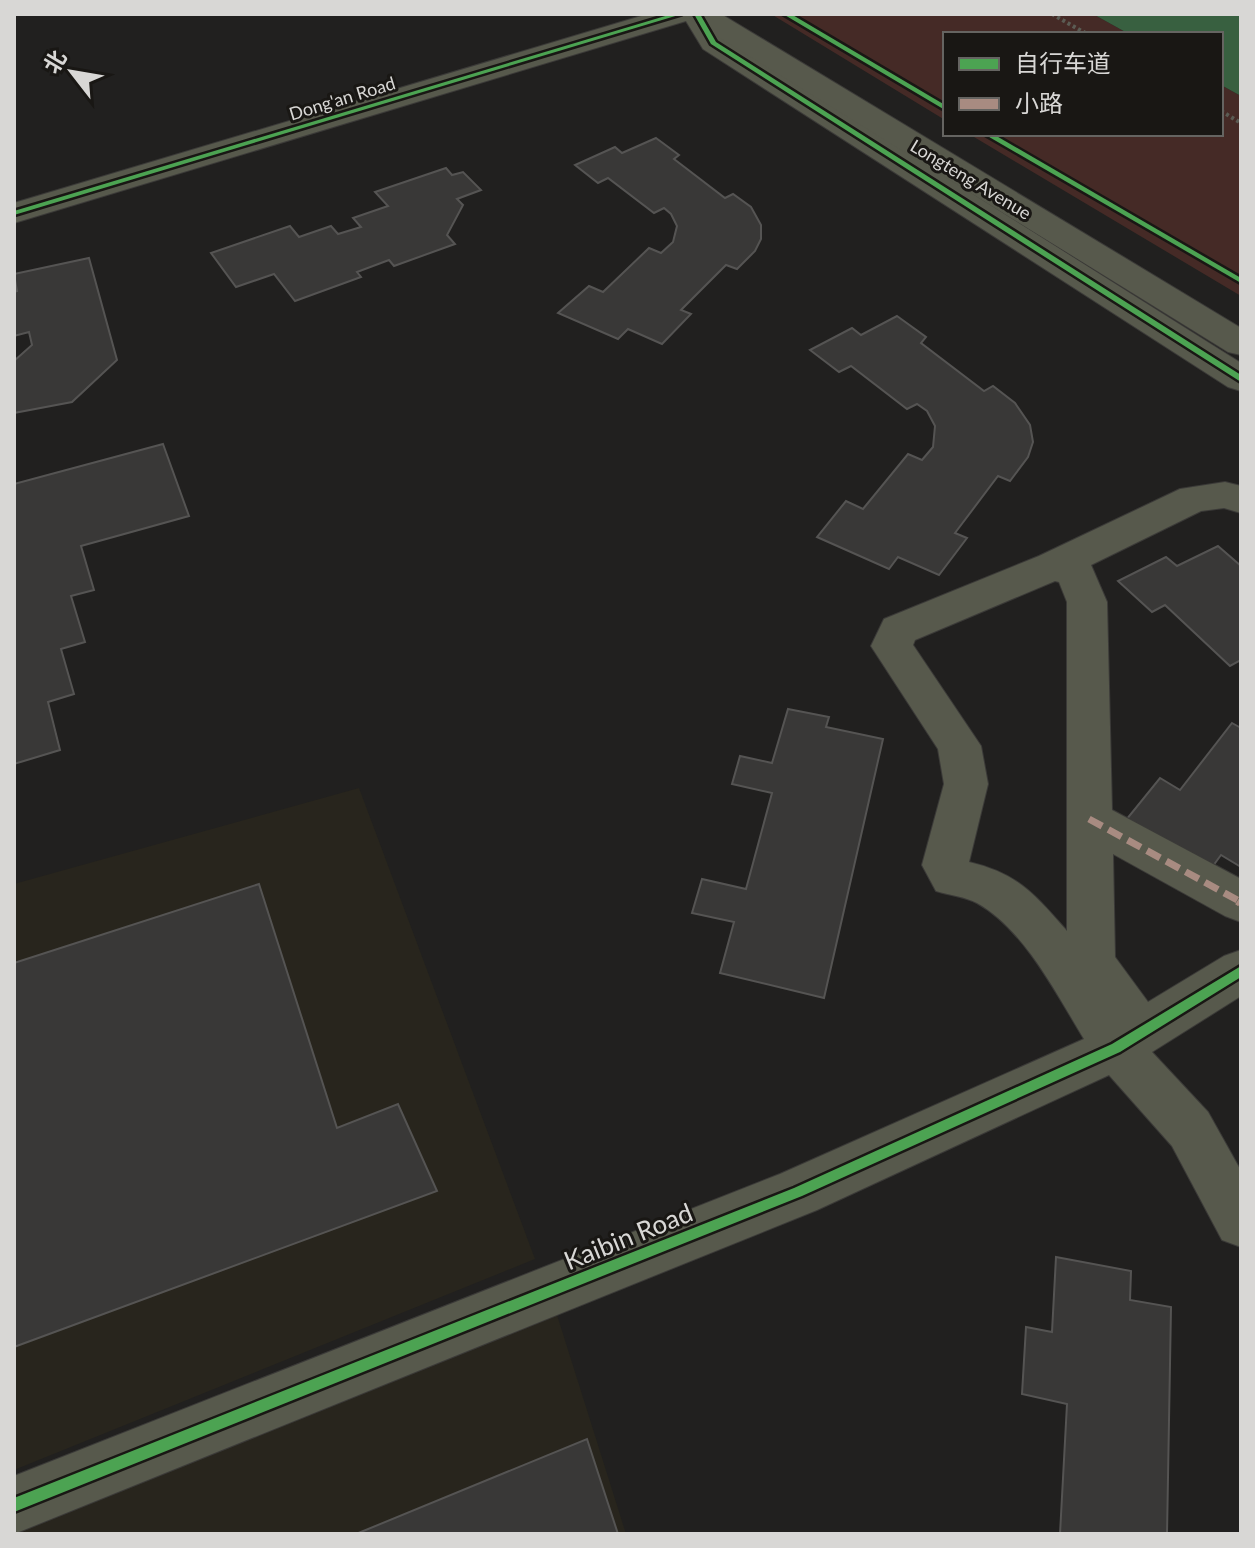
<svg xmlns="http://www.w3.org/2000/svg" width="1255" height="1548" font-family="Lato,'Noto Sans SC',sans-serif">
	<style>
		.built { fill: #28251d }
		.green { fill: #452a26 }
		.water { fill: #386040 }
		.building { fill: #393837; stroke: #555453; stroke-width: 2 }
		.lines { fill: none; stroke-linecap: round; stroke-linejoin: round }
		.minor-casing { stroke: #3b3a38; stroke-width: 2 }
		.major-casing { stroke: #3b3a38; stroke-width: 2 }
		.path { stroke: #5b5c54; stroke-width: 4; stroke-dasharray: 3 3; stroke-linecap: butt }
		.minor { fill: #57594c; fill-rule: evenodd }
		.major { fill: #57594c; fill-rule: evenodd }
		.quiet-far1 { stroke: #a88b81; stroke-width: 7; stroke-dasharray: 15 7; stroke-linecap: butt }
		.quiet { stroke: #a88b81; stroke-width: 10; stroke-dasharray: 19 10; stroke-linecap: butt }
		.cycleway-casing { stroke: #191714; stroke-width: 5 }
		.cycleway { fill: #4ca352; fill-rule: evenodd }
		.labels { text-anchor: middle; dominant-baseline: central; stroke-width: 6; stroke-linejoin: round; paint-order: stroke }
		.far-street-label { font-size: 18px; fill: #d8d7d5; stroke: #191714 }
		.near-street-label { font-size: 26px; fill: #d8d7d5; stroke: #191714 }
	</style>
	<rect width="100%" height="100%" fill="#21201f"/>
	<g class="built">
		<path d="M359 788 535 1259 14 1470V884Z"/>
		<path d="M551 1296 626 1534H14V1514Z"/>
	</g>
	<g class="green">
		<path d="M771 14H1093L1129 34H945V120Z"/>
		<path d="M1221 85 1241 96V296L969 134H1221Z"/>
	</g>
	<path class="water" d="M1093 14H1241V96L1221 85V34H1129Z"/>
	<g class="building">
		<path d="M656 138 679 155 674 159 725 198 733 194 751 207 761 225V239L755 251 737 269 726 265 681 310 691 314 662 344 628 329 618 339 558 313 589 286 603 292 649 248 661 253 673 242 677 226 671 214 664 208 654 213 608 178 598 183 575 165 615 147 622 153Z"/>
		<path d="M446 168 452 175 463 172 481 190 457 199 463 205 447 235 455 244 394 266 389 260 357 272 361 277 295 301 274 274 236 287 211 253 290 226 299 237 331 226 338 234 361 227 353 218 388 206 375 192Z"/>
		<path d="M89 258 117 360 72 402 14 413V361L32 345 29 332 14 336V292L17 291 14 274Z"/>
		<path d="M897 316 926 337 921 343 984 391 993 386 1015 403 1030 425 1033 442 1028 457 1010 481 998 476 955 533 967 538 939 575 898 557 889 569 817 537 846 501 863 509 908 454 922 460 933 447 935 426 927 411 917 404 907 409 851 366 839 372 810 350 852 328 861 335Z"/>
		<path d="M163 444 189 516 81 546 94 590 71 596 85 642 61 649 74 694 48 702 60 750 14 764V484Z"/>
		<path d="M1218 546 1241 566V660L1230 666 1165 605 1152 612 1118 581 1166 557 1177 566Z"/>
		<path d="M788 709 829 717 826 727 883 739 824 998 720 973 734 922 692 913 702 879 746 889 772 793 732 784 740 756 772 763Z"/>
		<path d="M1232 723 1241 728V867L1221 855 1210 870 1126 820 1160 778 1180 790Z"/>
		<path d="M259 884 337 1128 398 1104 437 1191 14 1347V963Z"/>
		<path d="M1056 1257 1131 1271 1130 1300 1171 1307 1167 1534H1060L1067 1404 1022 1394 1026 1327 1052 1332Z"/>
		<path d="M587 1439 618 1534H356Z"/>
	</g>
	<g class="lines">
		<defs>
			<g id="minor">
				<path d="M648 14H711L725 38 1241 363V391L1228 387 703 49 686 21 14 223V203Z"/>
				<path d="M1225 482 1241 486V513L1224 508 1201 511 1091 565 1107 602 1112 810 1241 879V922L1225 916 1113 854 1115 957 1148 1002 1224 956 1241 950V996L1152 1052 1208 1112 1241 1171V1247L1222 1240 1172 1146 1109 1075 817 1210 14 1534V1476L780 1174 1084 1039C1057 995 1024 929 977 903 966 897 949 895 936 891L922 865 944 784 938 749 871 646 884 619 1039 556 1180 489ZM1055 581 1059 582 1067 602V931C1034 894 1019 874 969 862L988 784 981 746 913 645 915 640Z"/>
			</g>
			<path id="major" d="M687 14H721L1241 328V355L1228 352 691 20Z"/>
		</defs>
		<use href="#minor" class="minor-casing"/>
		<use href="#major" class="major-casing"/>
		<g class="path">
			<path d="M1052 14 1087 34"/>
			<path d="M1221 111 1241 123"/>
		</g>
		<use href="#minor" class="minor"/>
		<use href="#major" class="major"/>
		<path class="quiet-far1" d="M1089 819 1241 902"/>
		<path class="quiet" d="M1238 900 1241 902"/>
		<defs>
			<g id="cycleway">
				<path d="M672 14H682L14 215V211Z"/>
				<path d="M694 14H700L716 42 1241 375V382L711 44Z"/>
				<path d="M783 14H791L945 105V110Z"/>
				<path d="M984 134H993L1241 278V283Z"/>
				<path d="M1241 966V977L1120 1052 802 1196 14 1512V1498L794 1188 1112 1044Z"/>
			</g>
		</defs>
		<use href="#cycleway" class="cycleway-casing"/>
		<use href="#cycleway" class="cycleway"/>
	</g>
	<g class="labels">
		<g class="far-street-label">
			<text transform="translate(342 98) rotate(-17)">Dong'an Road</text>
			<text transform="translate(971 179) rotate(31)">Longteng Avenue</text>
		</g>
		<g class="near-street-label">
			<text transform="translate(628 1236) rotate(-22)">Kaibin Road</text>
		</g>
	</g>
	<rect width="1255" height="1548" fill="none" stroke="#d8d7d5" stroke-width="32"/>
	<rect x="943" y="32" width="280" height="104" fill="#191714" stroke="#656461" stroke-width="2"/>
	<rect x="959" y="58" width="40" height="12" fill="#4ca352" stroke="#656461" stroke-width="2"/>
	<text x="1015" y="72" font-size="24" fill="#d8d7d5">自行车道</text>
	<rect x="959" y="98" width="40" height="12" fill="#a88b81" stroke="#656461" stroke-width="2"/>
	<text x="1015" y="112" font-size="24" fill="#d8d7d5">小路</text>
	<g transform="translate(72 72) rotate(301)" stroke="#191714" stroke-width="6" paint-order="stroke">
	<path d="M0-6L14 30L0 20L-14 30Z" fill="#d8d7d5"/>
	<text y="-12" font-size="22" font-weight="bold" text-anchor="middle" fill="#d8d7d5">北</text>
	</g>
</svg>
